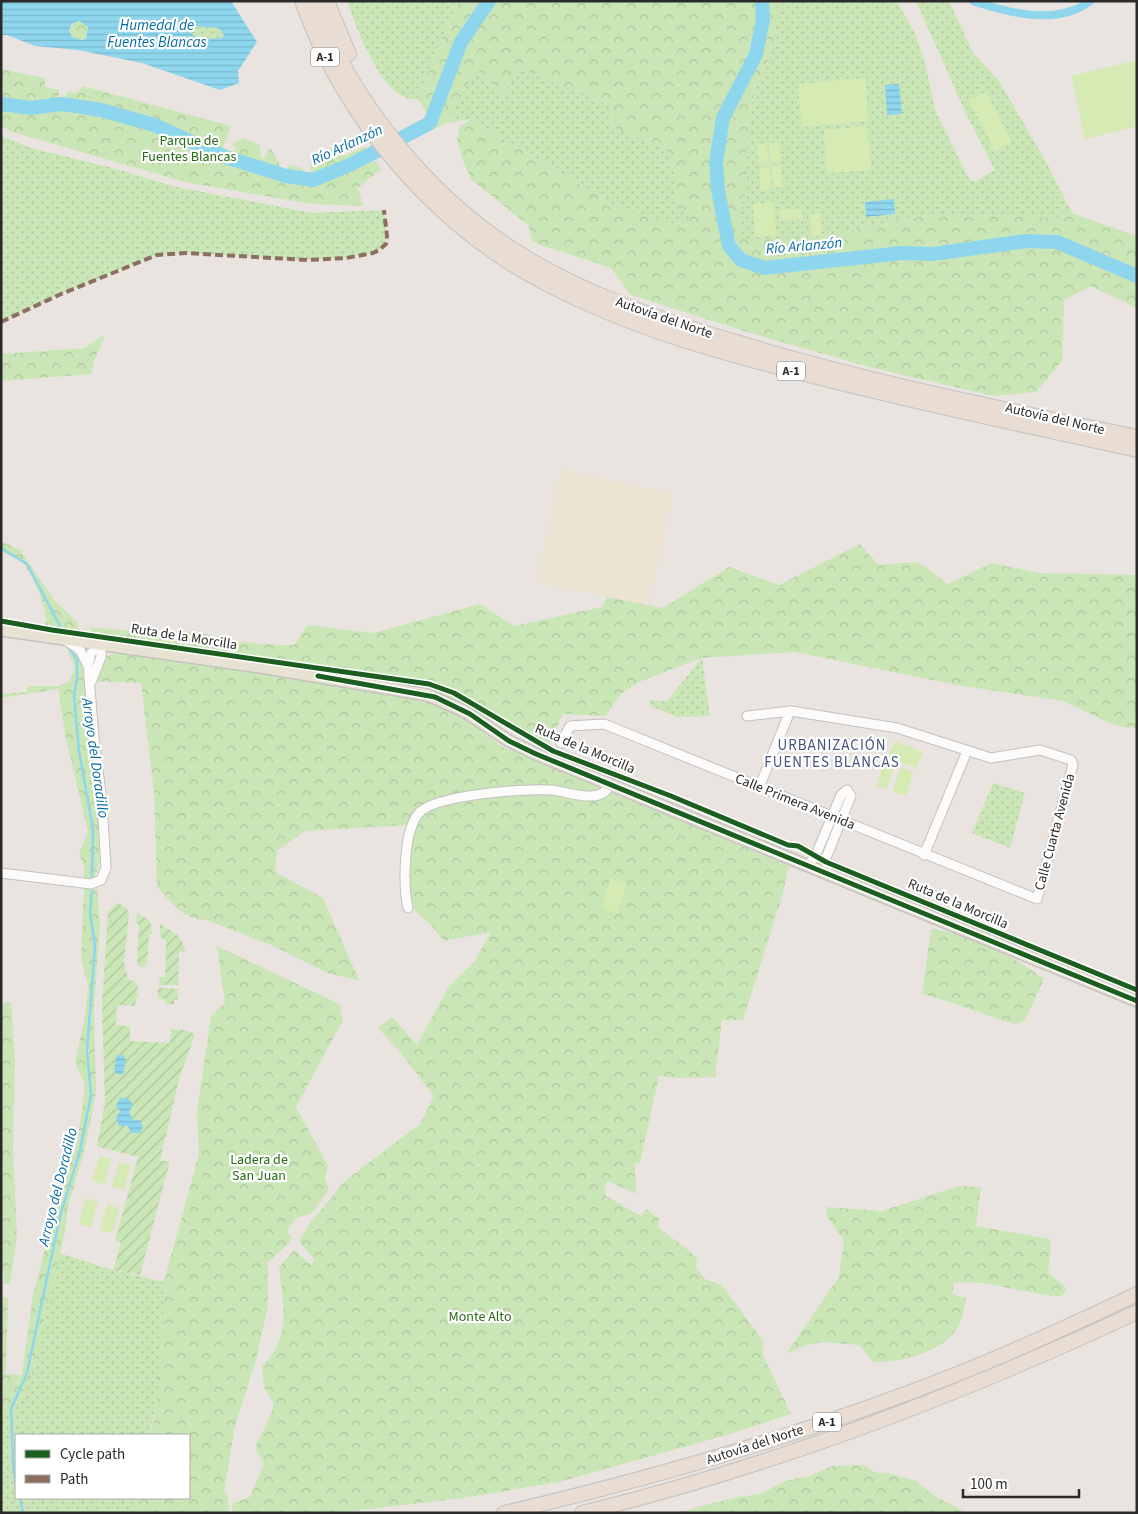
<svg xmlns="http://www.w3.org/2000/svg" width="1138" height="1514" font-family="'Source Sans 3',sans-serif">
	<style>
		.education { fill: #ece3d3 }
		.grass { fill: url(#grass-dots) }
		.forest { fill: url(#forest-crowns) }
		.garden { fill: url(#garden-furrows) }
		.pitch { fill: #d6eab3 }
		.water { fill: url(#water-rules); fill-rule: evenodd }
		.lines { fill: none; stroke-linecap: round; stroke-linejoin: round }
		.stream { stroke: #8ed6ee; stroke-width: 2.5 }
		.canal { stroke: #8ed6ee; stroke-width: 8 }
		.river { stroke: #8ed6ee; stroke-width: 14 }
		.minor-casing { stroke: #c2c0c1; stroke-width: 11 }
		.major-casing { stroke: #c4c3c1; stroke-width: 14 }
		.highway-casing { stroke: #c4c3c1; stroke-width: 16 }
		.minor { stroke: #fcfbfa; stroke-width: 9 }
		.major { stroke: #e7e2d2; stroke-width: 11 }
		.highway { stroke: #e9dcd2; stroke-width: 14 }
		.quiet { stroke: #8d6e63; stroke-width: 4; stroke-dasharray: 8 4; stroke-linecap: butt }
		.cycleway-casing { stroke: #fff; stroke-width: 8 }
		.cycleway { stroke: #1b5e20; stroke-width: 5 }
		.labels { text-anchor: middle; dominant-baseline: central; stroke-width: 4.5; stroke-linejoin: round; paint-order: stroke }
		.shield { fill: #fff; stroke: #6a6a6a; stroke-width: 1 }
		.shield-label { font-size: 12px; font-weight: bold; fill: #2a2a2a }
		.park-label { font-size: 14px; fill: #286b16; stroke: #fff }
		.street-label { font-size: 14px; fill: #2a2a2a; stroke: #fff }
		.water-label { font-size: 15px; font-style: italic; fill: #066da2; stroke: #fff }
		.neighbourhood-label { font-size: 15px; letter-spacing: 1px; fill: #47517d; stroke: #fff }
	</style>
	<defs>
		<pattern id="grass-dots" width="8" height="8" patternUnits="userSpaceOnUse" patternTransform="scale(1.25)"><rect width="8" height="8" fill="#cae6b6"/><path d="M2 2h.1M6 6h.1" fill="none" stroke="#aec59d" stroke-width="1.8" stroke-linecap="round"/></pattern>
		<pattern id="forest-crowns" width="20" height="18" patternUnits="userSpaceOnUse" patternTransform="scale(1.25)"><rect width="20" height="18" fill="#cae6b6"/><path d="M2 6a3 3 0 1 1 6 0M12 15a3 3 0 1 1 6 0" fill="none" stroke="#aec59d"/></pattern>
		<pattern id="garden-furrows" width="10" height="10" patternUnits="userSpaceOnUse" patternTransform="scale(1.25)"><rect width="10" height="10" fill="#cae6b6"/><path d="M-1 1l2-2M0 10L10 0M9 11l2-2" fill="none" stroke="#aec59d"/></pattern>
		<pattern id="water-rules" width="6" height="5" patternUnits="userSpaceOnUse" patternTransform="scale(1.25)"><rect width="6" height="5" fill="#8ed6ee"/><path d="M0 2.5h6" fill="none" stroke="#7bb8cc"/></pattern>
	</defs>
	<rect width="100%" height="100%" fill="#e9e4df"/>
	<path class="education" d="M561 469 674 494 649 605 536 582Z"/>
	<g class="grass">
		<path d="M347 1H459L437 49 418 99C383 104 357 28 347 1Z"/>
		<path d="M777 1H896L914 31 925 62 935 110 968 177 974 182 995 170 967 116 916 1H949L973 53 999 81 1046 162 1072 213 1063 211 1061 218 946 214 903 219 829 236 798 240H747L740 231 738 215 746 192 748 124 755 88 767 65 779 13Z"/>
		<path d="M192 26 219 28 224 35 222 38C212 39 196 41 190 32Z"/>
		<path d="M521 68 612 107 611 126 666 150 676 177V206L688 214 690 222 670 224 621 209 471 119 447 123 476 69 502 95Z"/>
		<path d="M1 136 31 148 109 167 177 187 312 213 384 210 387 236 386 244 379 250 373 253 346 258 307 260 185 253 157 255 61 294 1 322Z"/>
		<path d="M702 658 710 716 678 717 652 707 649 700 667 701Z"/>
		<path d="M993 783 1025 793 1010 848 972 833Z"/>
		<path d="M59 1253 113 1270 164 1282C162 1322 165 1402 147 1435H16V1498H134L132 1513H1V1415L14 1413 31 1377Z"/>
	</g>
	<g class="forest">
		<path d="M459 1H777L779 13 767 65 755 88 748 124 746 192 738 215 740 231 747 239 798 240 829 236 903 219 946 214 1060 218 1063 210 1137 236V308L1091 286 1064 300 1062 361 1036 392 993 396 869 367 754 334 631 295 611 268 532 242 529 226 472 180 464 164 457 139 460 126 471 119 621 209 670 223 690 222 688 214 676 206V177L666 150 611 126 612 107 521 68 502 95 476 69 447 123 436 128 418 99 437 49Z"/>
		<circle cx="79" cy="31" r="9"/>
		<path d="M1 69 45 78V87L59 90V97H65L68 91 77 93 83 86 231 126 223 147 229 152 237 150 232 144 243 138 260 145 261 157 265 159 268 150 271 149 280 165V169L285 171 289 165 302 168 305 176 312 174 310 166 318 155 335 147 344 156 364 147 381 169 358 188 363 206 311 204 185 182 12 132 1 126Z"/>
		<path d="M103 335 104 339 94 361 91 374 1 381V354L85 348Z"/>
		<path d="M1 541 20 550 54 600 77 622 79 631 45 625C50 614 33 576 25 566 21 559 8 555 1 551Z"/>
		<path d="M860 544 878 565 918 562 948 584 992 563 1039 573 1137 575V728L1116 726 1063 701 957 685 795 652 702 658 639 682 622 693 605 716 563 714 549 744 495 716 481 731 503 747 789 866 781 900 743 1020H722L715 1077 680 1078 659 1076 640 1163H635L636 1194 608 1181 604 1188 606 1196 641 1216 646 1209 659 1219 658 1227C671 1238 685 1246 697 1258L696 1267 705 1279 722 1285 763 1341V1355L791 1414 730 1434 559 1482 463 1498 335 1513H233L232 1504 250 1497 264 1464 255 1448C261 1433 270 1421 274 1404L264 1387 262 1366C292 1337 283 1305 279 1267L294 1250 311 1265 314 1259 299 1241 311 1222 345 1181 420 1124 434 1096 402 1054 378 1028 392 1017 417 1045 449 986 474 962 491 932 444 941 431 925 407 903 409 825 305 831 277 851 275 872 323 898 359 980 330 974 271 945 206 920C183 920 172 902 157 887L154 792 141 683 96 681 106 657 114 653 258 672 260 660 89 634 90 627 185 637 190 630C225 640 257 646 294 645L308 625 373 633 480 604 514 626 602 607 607 597 663 608 729 567 779 585Z"/>
		<path d="M67 648 79 657 82 666 97 795 100 863 94 879H84V866L79 854 88 832 65 734 58 689 1 698V694L26 692 28 686H58L68 682C81 663 69 661 67 648Z"/>
		<path d="M84 888 97 889 100 925 94 1007 96 1093 85 1148 68 1206 65 1231 31 1377 14 1413 1 1415V1297L8 1298 6 1374 22 1375 33 1295 60 1190 78 1141 85 1085 75 1062 85 1017 88 985 81 960Z"/>
		<path d="M931 929C968 932 1014 957 1044 979L1025 1020 1016 1024C984 1015 954 1002 922 994Z"/>
		<path d="M217 946 339 1004 343 1020 296 1107 328 1166 325 1177 329 1190 312 1213 295 1219 287 1231 291 1236 290 1242 268 1262V1306L256 1360 235 1426 224 1491 228 1496 229 1513H132L134 1498H189V1435H147L154 1422 161 1362 164 1282 199 1154 197 1111 211 1016 225 1003Z"/>
		<path d="M11 1002 15 1058 13 1150 17 1237 10 1284H4L1 1244V1003Z"/>
		<path d="M959 1186 981 1187 976 1226 1050 1239 1051 1245 1048 1272 1066 1288 1065 1293 1061 1296H1051L982 1283 954 1282 952 1294 966 1298C964 1306 963 1317 959 1325 945 1352 901 1363 873 1362L860 1345 821 1342 804 1346 786 1354 839 1277 844 1240 826 1215 827 1207 882 1211Z"/>
		<path d="M865 1465 874 1472 892 1474 916 1481 936 1497 968 1513H675L733 1498 760 1494 785 1481 809 1476 832 1466Z"/>
	</g>
	<g class="garden">
		<path d="M118 903 127 909 129 914 124 962 128 979 137 983 138 998H136L135 1006 117 1005 116 1025 130 1026V1041L170 1043 171 1029 185 1030 195 1034 179 1079 160 1161H170L140 1275 113 1270 121 1243 115 1241 138 1157 97 1146 105 1102 102 1006 108 911Z"/>
		<path d="M137 913C149 919 152 921 152 934L149 935 147 963 143 967 138 966 137 960 139 925 136 923Z"/>
		<path d="M160 924C173 932 184 936 185 952H179L178 985H159L160 977H165L166 941 160 936Z"/>
		<path d="M158 988 178 989 177 1000H174V1004H165V999L158 998Z"/>
	</g>
	<g class="pitch">
		<path d="M1137 60V126L1085 139 1071 76Z"/>
		<path d="M865 78 869 121 802 127 798 84Z"/>
		<path d="M986 92 1012 142 995 151 969 100Z"/>
		<path d="M867 126 871 170 827 173 824 130Z"/>
		<path d="M779 142 781 162 771 163 769 143Z"/>
		<path d="M767 143 769 163 759 164 757 144Z"/>
		<path d="M781 166 783 187 773 188 771 167Z"/>
		<path d="M769 167 771 189 761 190 759 168Z"/>
		<path d="M774 202 776 236 756 237 753 204Z"/>
		<path d="M802 209 803 218 780 220 779 210Z"/>
		<path d="M820 213 822 235 812 236 810 214Z"/>
		<path d="M895 741 923 752 916 768 888 757Z"/>
		<path d="M884 764 894 768 886 789 876 785Z"/>
		<path d="M901 767 914 773 905 796 892 791Z"/>
		<path d="M611 878 627 883 617 913 601 908Z"/>
		<path d="M99 1156 111 1159 104 1184 92 1181Z"/>
		<path d="M119 1162 131 1165 124 1190 112 1187Z"/>
		<path d="M86 1198 98 1202 91 1227 79 1224Z"/>
		<path d="M107 1204 119 1208 112 1233 100 1230Z"/>
	</g>
	<g class="water">
		<path d="M1 1H231L257 42 238 71 239 83 220 90 142 63 78 50 35 46 7 35H1ZM79 21 88 27 86 38 82 40 72 37 69 30 72 24ZM192 26 219 28 224 35 222 38C212 39 196 41 190 32Z"/>
		<path d="M899 84 902 114 887 115 885 85Z"/>
		<path d="M894 199 895 214 866 217 865 202Z"/>
		<path d="M117 1055H123L126 1060 123 1074H116L114 1069Z"/>
		<path d="M120 1098H128L133 1105 129 1112 133 1120H140L143 1127 140 1133H131L128 1126H119L116 1118 120 1111 116 1105Z"/>
	</g>
	<g class="lines">
		<g class="stream">
			<path d="M1 548 27 564 60 626"/>
			<path d="M68 647 77 660V677L74 697 79 751 93 829 92 876"/>
			<path d="M16 1483 13 1467 11 1409 27 1373 60 1216 80 1151 91 1095 87 1051 95 946 90 912 92 891"/>
			<path d="M20 1498 23 1513"/>
		</g>
		<path class="canal" d="M973 1C1008 13 1058 26 1090 1"/>
		<g class="river">
			<path d="M762 1 763 20 756 54 723 118 716 162 718 190 729 246 741 260 764 268 902 253 933 254 1026 241 1057 242 1137 276"/>
			<path d="M1 104 31 108 62 104 101 110 154 125 225 157 286 176 313 180 352 164 430 123 461 42 489 1"/>
		</g>
		<defs>
			<g id="minor">
				<path d="M67 641 80 650 87 664"/>
				<path d="M91 682 101 657V649L95 643"/>
				<path d="M561 743 570 726 604 724 1037 899 1073 765 1071 760 1040 750 991 758 897 728 791 711 747 716"/>
				<path d="M759 788 790 711"/>
				<path d="M924 855 967 751"/>
				<path d="M807 866 815 857 841 795 847 790 851 796 826 858 827 874"/>
				<path d="M1 873 91 884 101 880 106 868 102 802 94 737 88 665 91 653 103 644"/>
				<path d="M408 908C403 885 403 829 420 812 437 795 526 788 550 790 568 791 600 806 610 785"/>
			</g>
			<path id="major" d="M1 630 260 667 428 695 464 711 509 741 536 754 1137 1001"/>
			<g id="highway">
				<path d="M302 1C344 119 434 225 545 283 634 330 732 356 829 380 931 406 1034 427 1137 450"/>
				<path d="M315 1C348 98 429 196 514 250 582 294 659 319 736 342 867 382 1003 409 1137 437"/>
				<path d="M327 1 349 54"/>
				<path d="M504 1513C659 1477 812 1432 960 1373 1020 1349 1078 1322 1137 1294"/>
				<path d="M582 1513C774 1466 958 1396 1137 1312"/>
			</g>
		</defs>
		<use href="#minor" class="minor-casing"/>
		<use href="#major" class="major-casing"/>
		<use href="#highway" class="highway-casing"/>
		<use href="#minor" class="minor"/>
		<use href="#major" class="major"/>
		<use href="#highway" class="highway"/>
		<path class="quiet" d="M1 322 61 294 157 255 185 253 307 260 346 258 373 253 379 250 386 244 387 236 384 210"/>
		<defs>
			<g id="cycleway">
				<path d="M1 621 52 630 429 684 454 693 553 751 671 796 788 845 798 846 826 862 1137 990"/>
				<path d="M318 676 435 697 470 714 509 741 536 754 1137 1001"/>
			</g>
		</defs>
		<use href="#cycleway" class="cycleway-casing"/>
		<use href="#cycleway" class="cycleway"/>
	</g>
	<g class="labels">
		<g class="shield">
			<rect x="311" y="47.5" width="28" height="19" rx="4"/>
			<rect x="777" y="361.5" width="28" height="19" rx="4"/>
			<rect x="813" y="1412.5" width="28" height="19" rx="4"/>
		</g>
		<g class="shield-label">
			<text x="325" y="57">A-1</text>
			<text x="791" y="371">A-1</text>
			<text x="827" y="1422">A-1</text>
		</g>
		<g class="park-label">
			<text x="189" y="141">Parque de<tspan x="189" dy="16">Fuentes Blancas</tspan></text>
			<text x="259" y="1160">Ladera de<tspan x="259" dy="16">San Juan</tspan></text>
			<text x="480" y="1317">Monte Alto</text>
		</g>
		<g class="street-label">
			<text transform="translate(664 318) rotate(19)">Autovía del Norte</text>
			<text transform="translate(1055 419) rotate(13)">Autovía del Norte</text>
			<text transform="translate(184 637) rotate(9)">Ruta de la Morcilla</text>
			<text transform="translate(585 749) rotate(23)">Ruta de la Morcilla</text>
			<text transform="translate(795 802) rotate(22)">Calle Primera Avenida</text>
			<text transform="translate(1055 832) rotate(-75)">Calle Cuarta Avenida</text>
			<text transform="translate(958 904) rotate(23)">Ruta de la Morcilla</text>
			<text transform="translate(755 1445) rotate(-18)">Autovía del Norte</text>
		</g>
		<g class="water-label">
			<text x="157" y="25">Humedal de<tspan x="157" dy="17">Fuentes Blancas</tspan></text>
			<text transform="translate(347 145) rotate(-25)">Río Arlanzón</text>
			<text transform="translate(804 246) rotate(-5)">Río Arlanzón</text>
			<text transform="translate(95 758) rotate(82)">Arroyo del Doradillo</text>
			<text transform="translate(58 1187) rotate(-76)">Arroyo del Doradillo</text>
		</g>
		<g class="neighbourhood-label">
			<text x="832" y="745">URBANIZACIÓN<tspan x="832" dy="17">FUENTES BLANCAS</tspan></text>
		</g>
	</g>
	<rect width="1138" height="1514" fill="none" stroke="#2a2a2a" stroke-width="5"/>
	<rect x="15" y="1434" width="175" height="65" fill="#ffffff" stroke="#aaaaaa"/>
	<rect x="25" y="1450" width="25" height="8" fill="#1b5e20" stroke="#aaaaaa"/>
	<text x="60" y="1459" font-size="15" fill="#2a2a2a">Cycle path</text>
	<rect x="25" y="1475" width="25" height="8" fill="#8d6e63" stroke="#aaaaaa"/>
	<text x="60" y="1484" font-size="15" fill="#2a2a2a">Path</text>
	<path d="M963 1489v8h116v-8" fill="none" stroke="#2a2a2a" stroke-width="2.5"/>
	<text x="970" y="1489" font-size="15" fill="#2a2a2a" stroke="#ffffff" stroke-width="4" paint-order="stroke">100 m</text>
</svg>
